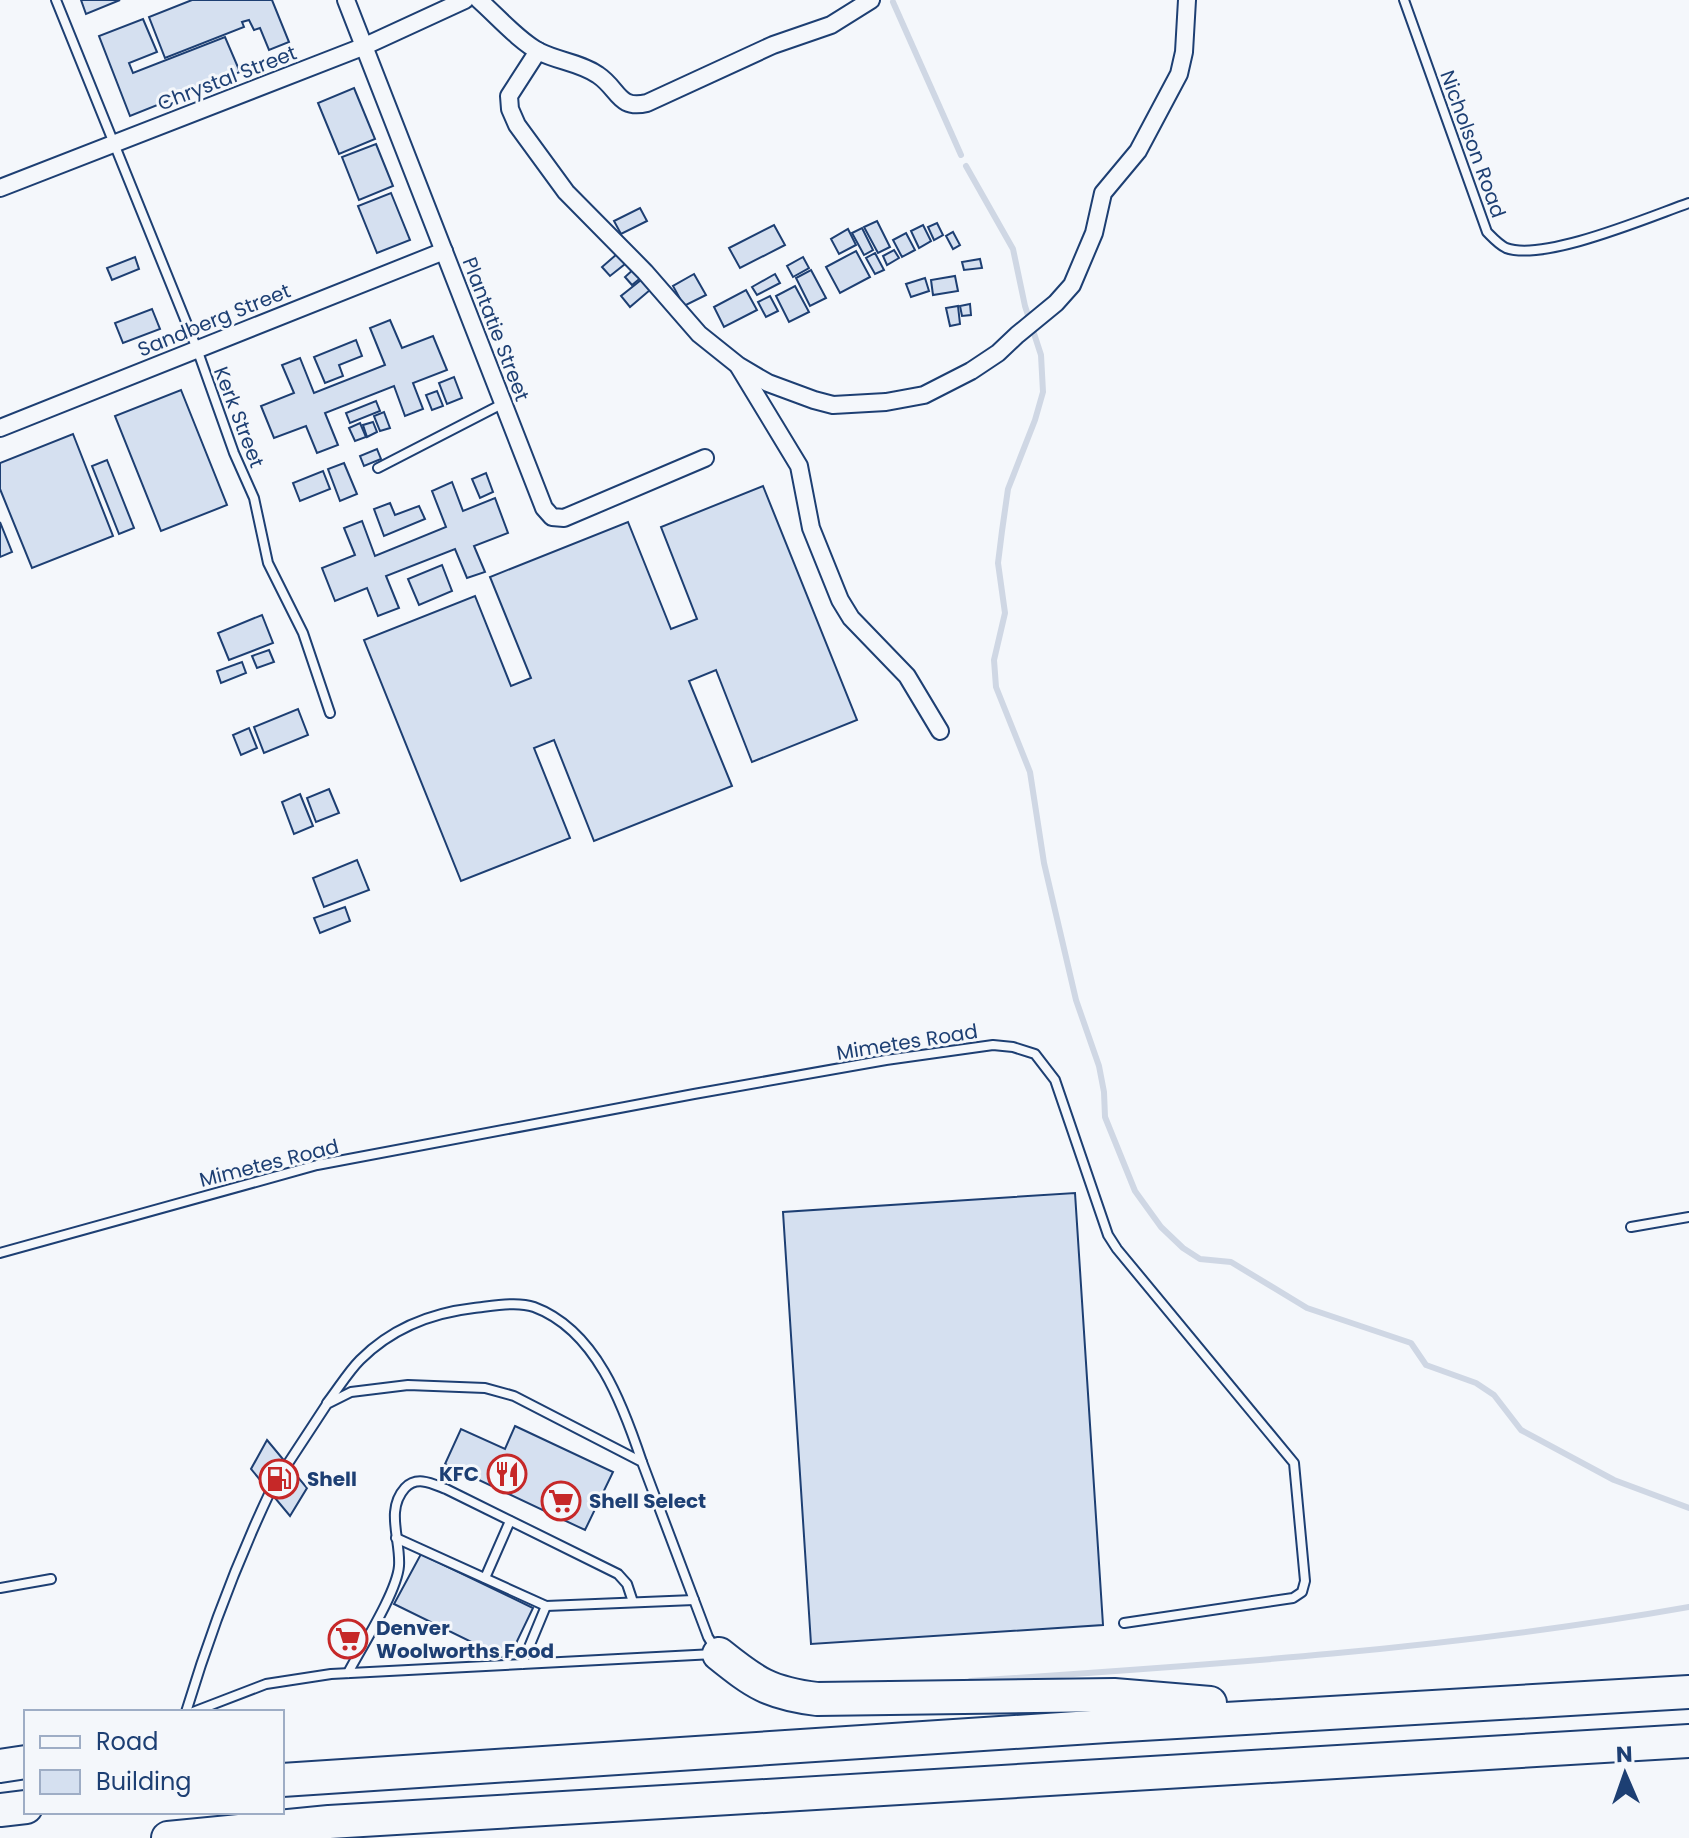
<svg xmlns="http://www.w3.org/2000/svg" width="1689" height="1838" font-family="Poppins,sans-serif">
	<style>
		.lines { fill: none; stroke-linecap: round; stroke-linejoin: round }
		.stream { stroke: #cfd7e4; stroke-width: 6 }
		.building { fill: #d5e0f0; stroke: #1d3f73; stroke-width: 2 }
		.service-casing { stroke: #1d3f73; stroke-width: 12 }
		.minor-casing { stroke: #1d3f73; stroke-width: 20 }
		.motorway-casing { stroke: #1d3f73; stroke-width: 36 }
		.service { stroke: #f4f7fb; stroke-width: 8 }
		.minor { stroke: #f4f7fb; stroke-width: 16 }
		.motorway { stroke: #f4f7fb; stroke-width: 32 }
		.labels { text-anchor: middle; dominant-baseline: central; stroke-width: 6; stroke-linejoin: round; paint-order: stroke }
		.street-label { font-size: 20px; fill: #1d3f73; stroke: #f4f7fb }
		.poi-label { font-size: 20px; font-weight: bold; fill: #1d3f73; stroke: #f4f7fb; text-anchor: start }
	</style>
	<rect width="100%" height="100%" fill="#f4f7fb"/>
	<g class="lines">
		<g class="stream">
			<path d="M893 2 961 155"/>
			<path d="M966 166 1013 249 1025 306 1041 355 1043 392 1035 420 1008 489 1002 531 998 563 1005 613 994 660 996 687 1030 772 1044 863 1076 1000 1099 1066 1104 1092 1105 1117 1135 1191 1161 1227 1183 1248 1200 1259 1231 1262 1307 1308 1411 1343 1426 1365 1476 1383 1494 1395 1521 1430 1614 1480 1689 1508"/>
			<path d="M965 1685 970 1681C1210 1665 1452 1649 1689 1607"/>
		</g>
	</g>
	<g class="building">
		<path d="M81 0H120L86 14Z"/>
		<path d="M192 0H272L289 42 269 50 260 28 254 30 249 20 242 22 244 27 165 58 149 17Z"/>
		<path d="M143 19 157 52 129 63 133 73 225 37 240 72 130 116 99 36Z"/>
		<path d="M354 88 375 139 339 154 318 103Z"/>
		<path d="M376 144 393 186 359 200 342 157Z"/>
		<path d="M391 193 410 240 377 253 358 206Z"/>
		<path d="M640 208 647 221 621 234 614 221Z"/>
		<path d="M877 221 890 247 878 253 864 227Z"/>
		<path d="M937 223 943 235 934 240 928 227Z"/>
		<path d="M774 225 785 245 740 268 729 248Z"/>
		<path d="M923 225 931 241 919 248 911 231Z"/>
		<path d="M862 228 873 250 864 255 852 233Z"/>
		<path d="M848 229 856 245 839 254 831 239Z"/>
		<path d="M953 232 960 245 953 249 946 236Z"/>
		<path d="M906 233 915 250 902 257 893 240Z"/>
		<path d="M894 250 899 258 887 265 883 256Z"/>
		<path d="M856 251 870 277 840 293 826 267Z"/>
		<path d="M875 253 884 270 875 274 866 258Z"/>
		<path d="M617 254 625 264 610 276 602 267Z"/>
		<path d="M135 257 139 269 112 280 107 268Z"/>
		<path d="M803 257 809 268 793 277 787 266Z"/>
		<path d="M980 259 982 268 964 270 962 262Z"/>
		<path d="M636 267 643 276 632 285 625 277Z"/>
		<path d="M811 270 826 298 810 306 796 278Z"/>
		<path d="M694 274 706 295 684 306 673 286Z"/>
		<path d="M775 274 780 283 757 295 752 287Z"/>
		<path d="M955 276 958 291 933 295 931 280Z"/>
		<path d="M925 278 929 291 911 297 906 284Z"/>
		<path d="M641 280 650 290 630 307 621 296Z"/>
		<path d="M795 286 809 312 789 322 776 296Z"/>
		<path d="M746 290 757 310 724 327 714 307Z"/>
		<path d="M770 296 778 311 766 317 758 302Z"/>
		<path d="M970 304 971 315 962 316 960 306Z"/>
		<path d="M958 306 960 324 950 326 946 308Z"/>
		<path d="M152 309 160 329 123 343 115 323Z"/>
		<path d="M390 320 402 348 433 336 447 370 413 383 423 409 405 416 394 386 325 413 338 445 317 453 306 426 274 438 261 406 294 393 282 365 300 358 314 393 385 365 370 328Z"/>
		<path d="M356 340 362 356 339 365 343 376 325 383 314 357Z"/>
		<path d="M454 377 462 398 447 404 439 383Z"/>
		<path d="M181 390 227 505 161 531 115 416Z"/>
		<path d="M437 391 443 406 432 410 426 395Z"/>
		<path d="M376 401 380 411 350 423 346 413Z"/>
		<path d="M384 412 390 428 380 431 374 416Z"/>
		<path d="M373 422 377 432 367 437 363 425Z"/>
		<path d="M360 423 366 437 355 441 349 428Z"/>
		<path d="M73 434 113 536 32 568 0 489V463Z"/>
		<path d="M377 449 381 459 364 466 360 456Z"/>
		<path d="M107 460 134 528 119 534 92 466Z"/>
		<path d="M344 463 357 494 340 501 328 469Z"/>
		<path d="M323 471 330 489 300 501 293 483Z"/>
		<path d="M486 473 493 492 480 498 472 479Z"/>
		<path d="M452 482 463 511 495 498 508 533 474 546 485 572 467 578 455 549 386 576 399 608 378 616 367 588 335 601 322 568 355 555 344 528 362 521 375 556 446 527 432 491Z"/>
		<path d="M763 486 857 720 752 762 716 670 689 681 732 786 594 841 554 740 534 748 570 838 461 881 364 640 475 596 511 686 531 678 490 577 628 522 671 629 697 619 661 527Z"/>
		<path d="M390 503 395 515 419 506 425 519 384 536 374 509Z"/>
		<path d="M0 522 12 552 0 557Z"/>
		<path d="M442 565 452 591 419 605 408 579Z"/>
		<path d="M262 615 273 643 229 660 218 633Z"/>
		<path d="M269 650 274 662 257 668 252 656Z"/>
		<path d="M242 662 246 673 221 683 217 671Z"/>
		<path d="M298 709 308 735 264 753 254 727Z"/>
		<path d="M249 728 257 748 241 755 233 735Z"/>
		<path d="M329 789 339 813 316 822 307 798Z"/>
		<path d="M300 794 313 826 294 834 282 802Z"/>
		<path d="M357 860 369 890 324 907 313 878Z"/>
		<path d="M345 907 350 921 320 933 314 918Z"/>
		<path d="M1075 1193 1103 1625 811 1644 783 1212Z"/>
		<path d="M515 1426 613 1472 585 1530 445 1464 461 1429 505 1449Z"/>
		<path d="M267 1440 307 1488 290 1516 251 1469Z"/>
		<path d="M421 1554 533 1608 508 1660 394 1604Z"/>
	</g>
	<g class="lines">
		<defs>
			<g id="service">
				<path d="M56 0 197 349 234 453 254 498 268 563 303 633 330 713"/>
				<path d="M1404 0 1487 232C1493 238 1498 244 1506 248 1544 262 1649 217 1689 203"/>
				<path d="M378 468 504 403"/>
				<path d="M1631 1227 1689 1217"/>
				<path d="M0 1253 317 1165 694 1094 886 1060 993 1045 1013 1047 1035 1054 1055 1080 1108 1235 1117 1249 1294 1463 1305 1581 1302 1592 1293 1598 1124 1623"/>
				<path d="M327 1403C338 1389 348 1372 360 1360 392 1328 430 1313 474 1308 492 1306 517 1301 534 1307 596 1330 623 1405 642 1462"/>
				<path d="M287 1465 327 1404 351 1392 408 1385 485 1388 514 1396 642 1462 708 1637 716 1650"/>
				<path d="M396 1538 546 1606 694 1600"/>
				<path d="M485 1578 510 1521"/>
				<path d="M0 1588 51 1579"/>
				<path d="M522 1664 546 1606"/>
				<path d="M348 1673C361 1648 397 1592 399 1566 401 1540 385 1510 405 1488 417 1475 433 1484 446 1489L618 1574 627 1584 633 1602"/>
				<path d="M186 1712C209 1636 236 1564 270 1492"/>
				<path d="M193 1712 266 1684 331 1674 714 1654"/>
			</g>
			<g id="minor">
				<path d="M346 0 544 508 552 517 564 518 705 458"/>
				<path d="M479 0C496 15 520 42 540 52 558 61 581 63 598 75 619 89 618 110 647 103L773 45 831 25 871 0"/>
				<path d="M538 51 509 96 510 109 517 125 566 192 645 272 699 334 739 366 768 383 814 400 833 405 886 402 924 395 971 371 998 353 1017 335 1056 303 1072 285 1094 233 1103 193 1138 151 1179 74 1184 52 1187 0"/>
				<path d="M0 188 365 46 465 0"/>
				<path d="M739 367 799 466 811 528 840 600 851 618 907 676 940 731"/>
				<path d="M0 428 444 251"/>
			</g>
			<g id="motorway">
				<path d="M719 1654C755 1683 769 1693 817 1699L1114 1695 1210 1703"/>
				<path d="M0 1766 26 1762"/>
				<path d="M282 1780 1107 1726 1689 1692"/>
				<path d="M0 1810 26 1807"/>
				<path d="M168 1838 329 1822 1689 1741"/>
			</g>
		</defs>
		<use href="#service" class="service-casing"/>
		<use href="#minor" class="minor-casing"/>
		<use href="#motorway" class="motorway-casing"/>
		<use href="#service" class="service"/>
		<use href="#minor" class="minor"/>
		<use href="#motorway" class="motorway"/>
	</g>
	<defs>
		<symbol id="restaurant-ring" viewBox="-11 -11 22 22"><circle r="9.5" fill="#f4f7fb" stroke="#c62828" stroke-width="1.5"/><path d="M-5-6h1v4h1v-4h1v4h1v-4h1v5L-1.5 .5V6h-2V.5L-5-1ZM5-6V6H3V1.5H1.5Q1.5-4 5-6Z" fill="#c62828"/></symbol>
		<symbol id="fuel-ring" viewBox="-11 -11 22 22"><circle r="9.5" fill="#f4f7fb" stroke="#c62828" stroke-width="1.5"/><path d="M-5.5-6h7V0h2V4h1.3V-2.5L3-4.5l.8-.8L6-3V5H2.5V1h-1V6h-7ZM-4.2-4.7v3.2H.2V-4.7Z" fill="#c62828"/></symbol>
		<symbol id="supermarket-ring" viewBox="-11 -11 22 22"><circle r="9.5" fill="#f4f7fb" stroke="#c62828" stroke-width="1.5"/><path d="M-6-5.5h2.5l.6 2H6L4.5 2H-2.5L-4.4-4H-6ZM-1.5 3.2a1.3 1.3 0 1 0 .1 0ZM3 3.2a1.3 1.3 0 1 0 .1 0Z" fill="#c62828"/></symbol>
	</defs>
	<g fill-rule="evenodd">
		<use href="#restaurant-ring" x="485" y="1452" width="44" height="44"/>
		<use href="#fuel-ring" x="257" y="1457" width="44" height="44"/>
		<use href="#supermarket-ring" x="539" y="1479" width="44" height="44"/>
		<use href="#supermarket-ring" x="326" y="1617" width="44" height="44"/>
	</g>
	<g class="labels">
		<g class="street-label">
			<text transform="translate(227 78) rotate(-21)">Chrystal Street</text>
			<text transform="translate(1473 144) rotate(70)">Nicholson Road</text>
			<text transform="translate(214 320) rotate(-22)">Sandberg Street</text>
			<text transform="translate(496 329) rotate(69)">Plantatie Street</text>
			<text transform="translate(239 417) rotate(69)">Kerk Street</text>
			<text transform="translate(907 1042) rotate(-9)">Mimetes Road</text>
			<text transform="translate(269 1163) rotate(-14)">Mimetes Road</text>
		</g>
		<g class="poi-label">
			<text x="479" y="1474" text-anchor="end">KFC</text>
			<text x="307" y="1479">Shell</text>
			<text x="589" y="1501">Shell Select</text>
			<text x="376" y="1628">Denver<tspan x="376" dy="23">Woolworths Food</tspan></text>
		</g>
	</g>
	<rect x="24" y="1710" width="260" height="104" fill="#f4f7fb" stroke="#9eadc5" stroke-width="2"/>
	<rect x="40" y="1736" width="40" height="12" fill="#f4f7fb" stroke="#9eadc5" stroke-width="2"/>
	<text x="96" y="1750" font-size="24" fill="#1d3f73">Road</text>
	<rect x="40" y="1770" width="40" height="24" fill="#d5e0f0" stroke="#9eadc5" stroke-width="2"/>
	<text x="96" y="1790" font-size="24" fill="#1d3f73">Building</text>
	<g transform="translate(1625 1774) rotate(358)" stroke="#f4f7fb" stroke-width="6" paint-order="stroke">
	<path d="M0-6L14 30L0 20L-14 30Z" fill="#1d3f73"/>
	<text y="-12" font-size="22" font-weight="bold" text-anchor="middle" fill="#1d3f73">N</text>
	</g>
</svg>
